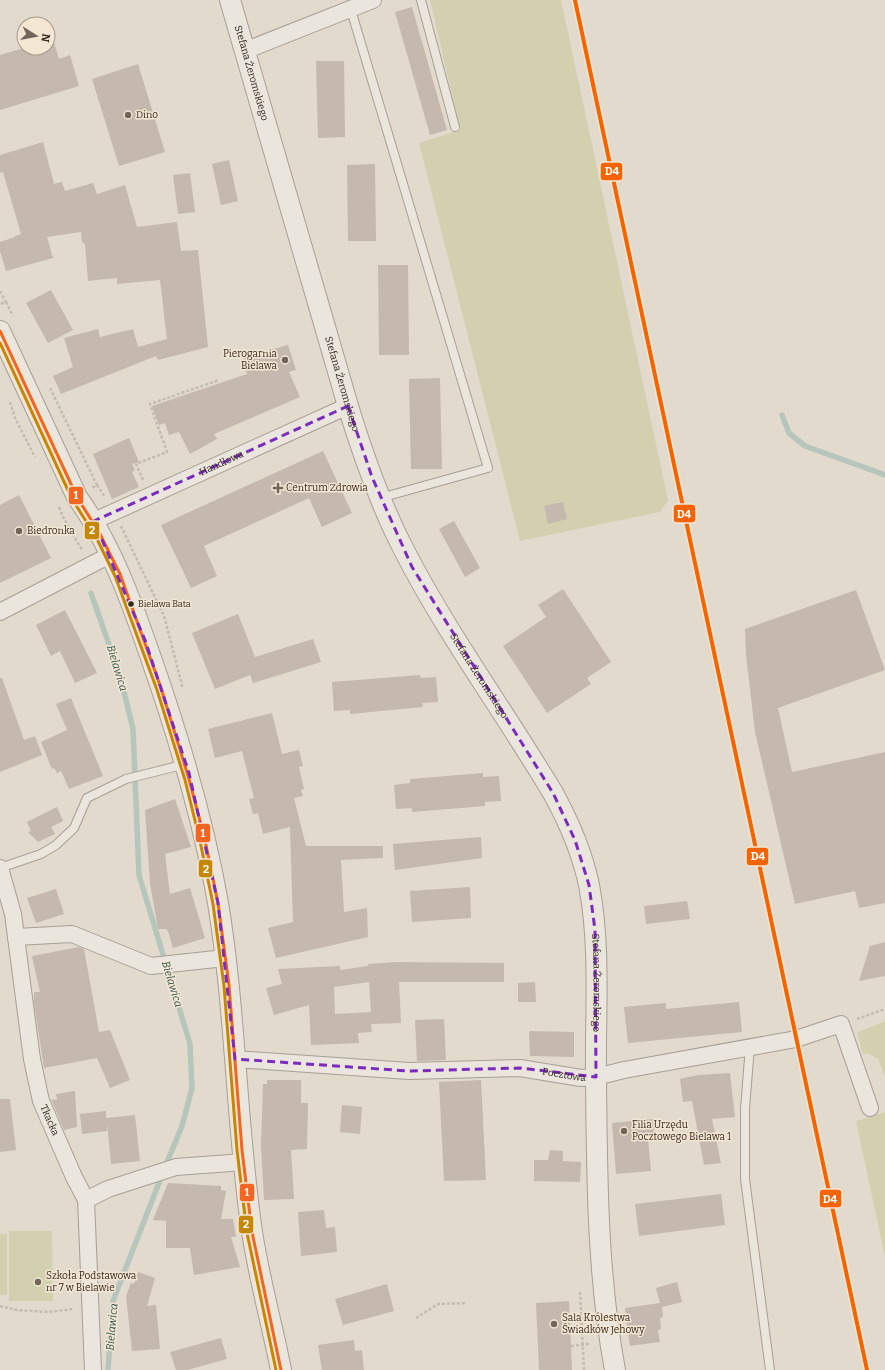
<svg xmlns="http://www.w3.org/2000/svg" width="885" height="1370" font-family="Bitter,serif">
	<style>
		.green { fill: #d3d0b0 }
		.lines { fill: none; stroke-linecap: round; stroke-linejoin: round }
		.stream { stroke: #b7c6bc; stroke-width: 5.5 }
		.building { fill: #c5b8ae; fill-rule: evenodd }
		.service-casing { stroke: #a79f96; stroke-width: 10 }
		.minor-casing { stroke: #a79f96; stroke-width: 18 }
		.tertiary-casing { stroke: #a79f96; stroke-width: 22 }
		.path { stroke: #c3bcb4; stroke-width: 2.5; stroke-dasharray: 3 2; stroke-linecap: butt }
		.service { stroke: #eae5dd; stroke-width: 8 }
		.minor { stroke: #eae5dd; stroke-width: 16 }
		.tertiary { stroke: #eae5dd; stroke-width: 20 }
		.bus-1-casing { stroke: #f3e7d3; stroke-width: 6 }
		.bus-2-casing { stroke: #f3e7d3; stroke-width: 6 }
		.bus-1 { stroke: #f26522; stroke-width: 3 }
		.bus-2 { stroke: #c68608; stroke-width: 3 }
		.rail-1-casing { stroke: #f3e7d3; stroke-width: 7 }
		.rail-1 { stroke: #f56302; stroke-width: 4 }
		.marked { fill: none; stroke: #7b2cbf; stroke-width: 3; stroke-dasharray: 8 5; stroke-linejoin: round }
		.poi-dot { fill: #72665c; stroke: #f3e7d3; stroke-width: 1.5 }
		.bus-dot { fill: #35281f; stroke: #f3e7d3; stroke-width: 1.5 }
		.labels { text-anchor: middle; dominant-baseline: central; stroke-width: 3; stroke-linejoin: round; paint-order: stroke }
		.bus-label { font-size: 9px; fill: #35281f; stroke: #f3e7d3; text-anchor: start }
		.street-label { font-size: 10px; fill: #35281f; stroke: #f3e7d3 }
		.poi-label { font-size: 10px; fill: #35281f; stroke: #f3e7d3; text-anchor: start }
		.water-label { font-size: 11px; font-style: italic; fill: #2f534e; stroke: #f3e7d3 }
		.line-badge { stroke: #f3e7d3; stroke-width: 1.5 }
		.badge-label { font-size: 11px; text-anchor: middle; font-weight: bold; fill: #fff }
	</style>
	<rect width="100%" height="100%" fill="#e2dacd"/>
	<g class="green">
		<path d="M430 0H561L668 500 660 512 520 541 419 143 460 130Z"/>
		<path d="M885 1021V1077L878 1059 868 1053 863 1054 857 1033Z"/>
		<path d="M885 1112V1257L856 1121Z"/>
		<path d="M9 1231H52L53 1301H9Z"/>
		<rect x="0" y="1234" width="7" height="61"/>
	</g>
	<g class="lines">
		<g class="stream">
			<path d="M782 415 789 433 805 446 885 475"/>
			<path d="M91 593 121 679 133 729 139 875 190 1044 192 1088 182 1126 165 1167"/>
			<path d="M108 1370 113 1301 162 1175"/>
		</g>
	</g>
	<g class="building">
		<path d="M412 7 447 130 430 135 395 12Z"/>
		<path d="M53 39 59 59 70 55 79 86 0 110V55L24 48H48V41Z"/>
		<path d="M316 61H344L345 137 318 138Z"/>
		<path d="M138 64 165 152 119 166 92 79Z"/>
		<path d="M43 142 54 184 62 182 65 191 93 183 97 194 125 185 137 227 177 222 181 251 198 250 208 347 158 360 156 356 61 394 53 376 73 367 64 338 98 329 100 337 133 329 138 347 167 339 160 280 117 284V278L88 281 85 244 82 242 81 232 47 237 53 258 6 271 0 251V242L15 237V236L21 234 3 172 0 173V155Z"/>
		<path d="M229 160 238 201 221 205 212 164Z"/>
		<path d="M375 164 376 241H348L347 165Z"/>
		<path d="M190 173 195 212 178 214 173 175Z"/>
		<path d="M378 265H408L409 355H379Z"/>
		<path d="M51 290 73 330 48 343 26 303Z"/>
		<path d="M288 345 296 370 289 372 300 397 214 434 217 439 190 454 179 432 169 435 165 423 159 425 152 406 247 374 243 358Z"/>
		<path d="M440 378 442 469H411L409 379Z"/>
		<path d="M129 438 139 462 132 464 135 470 132 472 139 487 112 499 93 454Z"/>
		<path d="M323 451 352 513 322 527 309 498 204 546 217 576 191 588 161 525Z"/>
		<path d="M19 495 51 558 0 583V505Z"/>
		<path d="M563 502 567 519 548 524 544 506Z"/>
		<path d="M454 521 480 568 465 577 439 529Z"/>
		<path d="M563 589 611 662 587 678 591 684 547 713 503 646 546 617 538 605Z"/>
		<path d="M856 590 885 670 778 708 792 772 885 752V903L859 908 855 891 795 904 755 732 746 655 745 629Z"/>
		<path d="M65 610 97 673 75 683 60 651 51 656 36 625Z"/>
		<path d="M238 614 255 657 313 639 321 662 253 683 250 675 215 689 192 633Z"/>
		<path d="M420 675 421 678 436 677 438 702 422 703 423 707 350 714V710L334 711 332 682Z"/>
		<path d="M0 678H2L24 740 35 736 42 755 0 772Z"/>
		<path d="M71 698 103 776 69 789 61 771 57 773 54 768 52 769 41 742 67 730 56 704Z"/>
		<path d="M272 713 282 754 299 750 303 766 299 767 304 789 301 790 303 796 294 798 306 846H383V858L341 860 344 912 367 908 368 937 276 958 268 928 293 922 290 827 263 834 258 813 253 814 249 799 254 798 242 751 215 758 208 729Z"/>
		<path d="M483 773V777L499 776 501 801 485 802V806L412 812V808L396 809 394 785 410 783V779Z"/>
		<path d="M175 799 191 847 165 854 170 894 190 888 205 938 173 948 168 931 166 929H158L150 884 145 810Z"/>
		<path d="M57 807 63 821 51 827 55 834 38 842 28 832 31 831 27 822Z"/>
		<path d="M481 837 482 858 395 870 393 844Z"/>
		<path d="M470 887 471 918 412 922 410 891Z"/>
		<path d="M56 889 64 914 36 923 27 898Z"/>
		<path d="M687 901 690 919 646 924 644 906Z"/>
		<path d="M885 942V976L859 981 870 946Z"/>
		<path d="M79 947 84 949 99 1032 110 1030 130 1080 110 1088 97 1058 44 1068 34 1003V992H40L32 956Z"/>
		<path d="M397 962 504 963V982H399L401 1023 371 1024 372 1032 358 1033 359 1043 311 1045 309 1005 274 1015 266 988 282 984 278 969 340 966V970L368 966V964ZM369 982 371 1012 335 1014 334 987Z"/>
		<path d="M535 982 536 1002H518V983Z"/>
		<path d="M739 1002 742 1032 628 1043 624 1007 666 1003V1009Z"/>
		<path d="M444 1019 446 1060 417 1061 415 1020Z"/>
		<path d="M529 1031 574 1032V1057L530 1056Z"/>
		<path d="M730 1073 735 1117 712 1119 721 1163 704 1165 692 1101 683 1102 680 1079 698 1075Z"/>
		<path d="M267 1080H301V1103H308L307 1149 291 1150 294 1199 264 1200 261 1145 263 1084H267Z"/>
		<path d="M481 1080 486 1180 444 1181 439 1082Z"/>
		<path d="M75 1091 77 1127 64 1130 51 1099 57 1100 56 1094Z"/>
		<path d="M0 1099H10L16 1150 0 1152Z"/>
		<path d="M342 1105 362 1107 360 1134 340 1132Z"/>
		<path d="M106 1111V1118L135 1115 140 1161 111 1164 107 1123V1131L82 1134 80 1114Z"/>
		<path d="M653 1119 654 1138 648 1139 651 1171 616 1174 612 1123Z"/>
		<path d="M550 1150 563 1151V1161L581 1162 580 1182 534 1181V1160H548Z"/>
		<path d="M168 1183 221 1186V1190L226 1191 221 1219H233L236 1237H231L240 1267 194 1275 190 1248H166V1221L153 1220Z"/>
		<path d="M721 1194 725 1225 639 1236 635 1204Z"/>
		<path d="M324 1210 326 1228 335 1227 337 1252 301 1256 298 1212Z"/>
		<path d="M138 1272 155 1278 147 1306 156 1305 160 1349 132 1351 126 1296 131 1283 134 1284Z"/>
		<path d="M677 1282 682 1302 662 1307 663 1317 660 1318 661 1329 658 1330 660 1342 630 1346 625 1308 660 1303 656 1288Z"/>
		<path d="M387 1284 394 1311 343 1325 335 1299Z"/>
		<path d="M569 1301 572 1370H539L536 1303Z"/>
		<path d="M221 1338 227 1359 187 1370H176L170 1352Z"/>
		<path d="M354 1340 355 1351 362 1350 364 1370H322L318 1345Z"/>
	</g>
	<g class="lines">
		<defs>
			<g id="service">
				<path d="M421 0 455 127"/>
				<path d="M351 10 488 468 380 498"/>
				<path d="M0 868 41 854 56 845 74 828 87 798 126 779 186 764"/>
				<path d="M750 1046 745 1109V1179L770 1370"/>
			</g>
			<g id="minor">
				<path d="M244 51 373 0"/>
				<path id="s1" d="M94 521 348 406"/>
				<path d="M0 612 110 555"/>
				<path id="s2" d="M0 868 13 914 32 1059 41 1101 74 1177 86 1200 93 1370"/>
				<path d="M16 937 72 934 151 966 225 958"/>
				<path id="s3" d="M235 1059 409 1071 520 1068 581 1078 596 1077 624 1070 796 1039 841 1024 870 1108"/>
				<path d="M86 1200 108 1189 176 1167 244 1162"/>
			</g>
			<g id="tertiary">
				<path id="s4" d="M230 0 348 406C363 455 380 504 404 550 447 634 504 711 553 793 569 822 582 852 589 885 601 948 595 1014 596 1078 597 1176 597 1273 615 1370"/>
				<path d="M0 331 77 497C111 544 132 603 151 658 179 738 203 818 218 903 236 1012 236 1123 252 1232 259 1278 272 1324 281 1370"/>
			</g>
		</defs>
		<use href="#service" class="service-casing"/>
		<use href="#minor" class="minor-casing"/>
		<use href="#tertiary" class="tertiary-casing"/>
		<g class="path">
			<path d="M0 291 6 302 0 304"/>
			<path d="M6 302 13 316"/>
			<path d="M50 388 97 485 92 488"/>
			<path d="M10 402 15 418 35 457"/>
			<path d="M143 480 136 464 167 452 150 404 219 380"/>
			<path d="M97 485 105 497"/>
			<path d="M59 507 64 519 82 550"/>
			<path d="M121 526 164 616 183 689"/>
			<path d="M857 1019 885 1009"/>
			<path d="M580 1292 584 1370"/>
			<path d="M0 1306 17 1310 48 1312 73 1309"/>
			<path d="M416 1318 438 1304 467 1303"/>
			<path d="M571 1346 589 1344"/>
		</g>
		<use href="#service" class="service"/>
		<use href="#minor" class="minor"/>
		<use href="#tertiary" class="tertiary"/>
		<defs>
			<path id="bus-1" d="M0 331 77 497 100 534 120 574 161 688 189 779 205 840 218 903 229 985 242 1150 252 1232 281 1370"/>
			<path id="bus-2" d="M0 343 72 499 96 537 115 576 157 690 185 780 200 841 213 904 224 986 237 1150 247 1233 276 1370"/>
		</defs>
		<use href="#bus-1" class="bus-1-casing"/>
		<use href="#bus-2" class="bus-2-casing"/>
		<use href="#bus-1" class="bus-1"/>
		<use href="#bus-2" class="bus-2"/>
		<defs>
			<path id="rail-1" d="M575 0 867 1370"/>
		</defs>
		<use href="#rail-1" class="rail-1-casing"/>
		<use href="#rail-1" class="rail-1"/>
	</g>
	<path class="marked" d="M348 406 372 477 412 567 553 793 575 840 589 885 595 930 596 1077 520 1068 409 1071 235 1059 218 903 189 773 145 640 94 521Z"/>
	<g class="poi-dot">
		<circle cx="128" cy="115" r="4"/>
		<circle cx="285" cy="360" r="4"/>
		<path d="M276 482h4v4h4v4h-4v4h-4v-4h-4v-4h4z"/>
		<circle cx="19" cy="531" r="4"/>
		<circle cx="624" cy="1131" r="4"/>
		<circle cx="38" cy="1282" r="4"/>
		<circle cx="554" cy="1324" r="4"/>
	</g>
	<circle class="bus-dot" cx="131" cy="604" r="3.5"/>
	<g class="labels">
		<g class="bus-label">
			<text x="138" y="604">Bielawa Bata</text>
		</g>
		<g class="street-label">
			<text stroke="none"><textPath href="#s4" startOffset="76">Stefana Żeromskiego</textPath></text>
			<text stroke="none"><textPath href="#s4" startOffset="400">Stefana Żeromskiego</textPath></text>
			<text stroke="none"><textPath href="#s1" startOffset="140">Handlowa</textPath></text>
			<text stroke="none"><textPath href="#s4" startOffset="724">Stefana Żeromskiego</textPath></text>
			<text stroke="none"><textPath href="#s4" startOffset="1060">Stefana Żeromskiego</textPath></text>
			<text stroke="none"><textPath href="#s3" startOffset="330">Pocztowa</textPath></text>
			<text stroke="none"><textPath href="#s2" startOffset="258">Tkacka</textPath></text>
		</g>
		<g class="poi-label">
			<text x="136" y="115">Dino</text>
			<text x="277" y="354" text-anchor="end">Pierogarnia<tspan x="277" dy="12">Bielawa</tspan></text>
			<text x="286" y="488">Centrum Zdrowia</text>
			<text x="27" y="531">Biedronka</text>
			<text x="632" y="1125">Filia Urzędu<tspan x="632" dy="12">Pocztowego Bielawa 1</tspan></text>
			<text x="46" y="1276">Szkoła Podstawowa<tspan x="46" dy="12">nr 7 w Bielawie</tspan></text>
			<text x="562" y="1318">Sala Królestwa<tspan x="562" dy="12">Świadków Jehowy</tspan></text>
		</g>
		<g class="water-label">
			<text transform="translate(117 668) rotate(73)">Bielawica</text>
			<text transform="translate(172 984) rotate(73)">Bielawica</text>
			<text transform="translate(112 1327) rotate(-85)">Bielawica</text>
		</g>
	</g>
	<g class="line-badge">
		<rect x="600" y="162" width="23" height="19" rx="4" fill="#f56302"/>
		<rect x="68" y="486" width="16" height="19" rx="4" fill="#f26522"/>
		<rect x="673" y="504" width="23" height="19" rx="4" fill="#f56302"/>
		<rect x="84" y="521" width="16" height="19" rx="4" fill="#c68608"/>
		<rect x="195" y="823" width="16" height="20" rx="4" fill="#f26522"/>
		<rect x="746" y="847" width="23" height="19" rx="4" fill="#f56302"/>
		<rect x="198" y="859" width="15" height="19" rx="4" fill="#c68608"/>
		<rect x="239" y="1183" width="16" height="19" rx="4" fill="#f26522"/>
		<rect x="819" y="1189" width="23" height="19" rx="4" fill="#f56302"/>
		<rect x="238" y="1215" width="16" height="19" rx="4" fill="#c68608"/>
	</g>
	<g class="badge-label">
		<text x="612" y="175">D4</text>
		<text x="76" y="499">1</text>
		<text x="684" y="518">D4</text>
		<text x="92" y="534">2</text>
		<text x="203" y="837">1</text>
		<text x="758" y="860">D4</text>
		<text x="206" y="873">2</text>
		<text x="247" y="1196">1</text>
		<text x="830" y="1203">D4</text>
		<text x="246" y="1228">2</text>
	</g>
	<g transform="translate(36 36) rotate(101)"><circle r="19" fill="#f3e7d3" stroke="#a79b8b"/>
	<path d="M0-3L7 15L0 10L-7 15Z" fill="#72665c"/>
	<text y="-6" font-size="11" font-weight="bold" text-anchor="middle" fill="#35281f">N</text>
	</g>
</svg>
